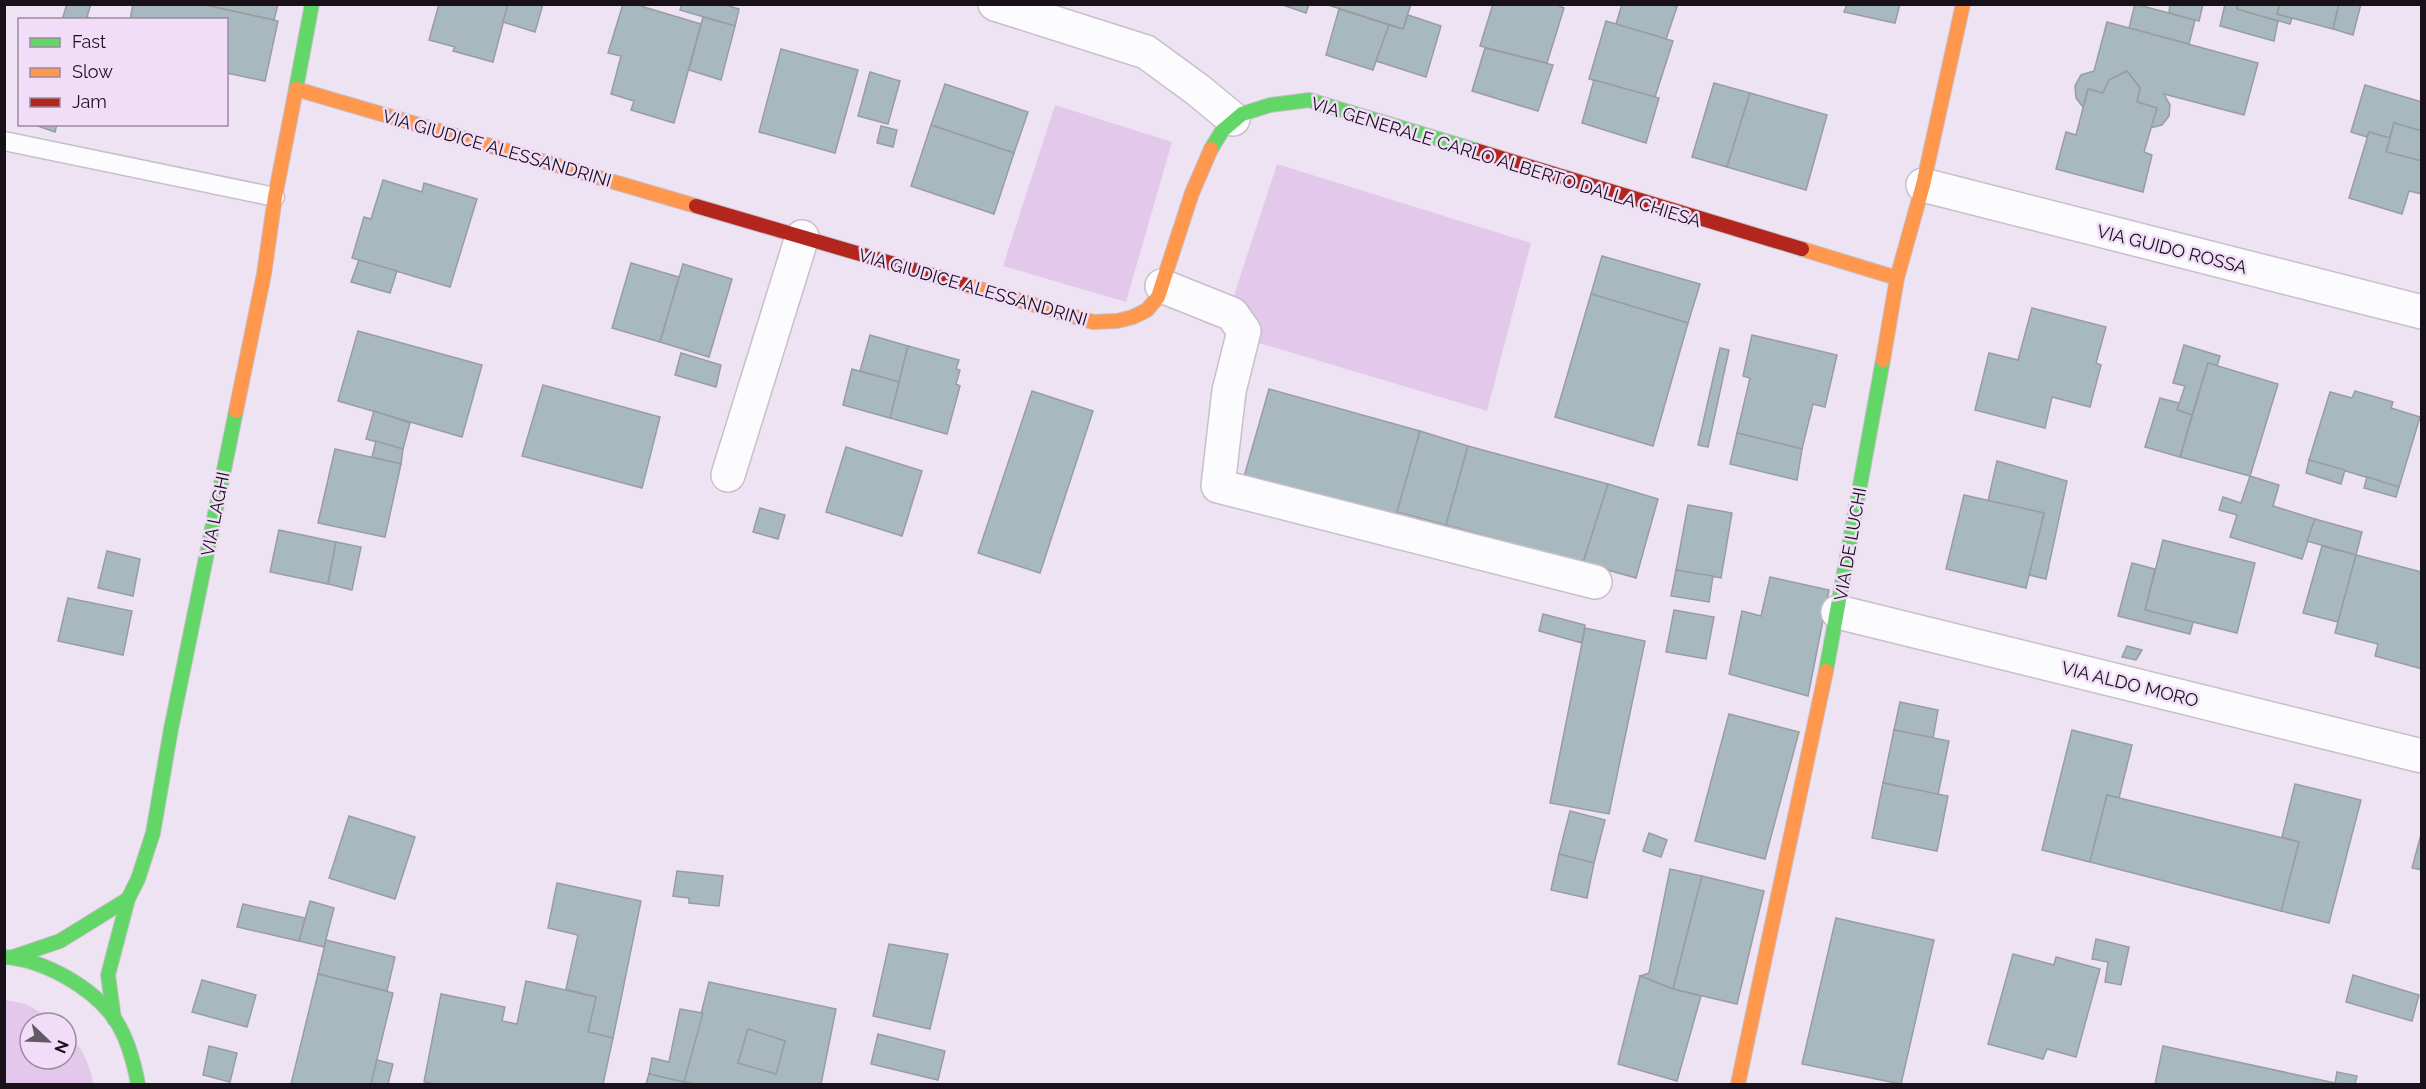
<svg xmlns="http://www.w3.org/2000/svg" width="2426" height="1089" font-family="Raleway,sans-serif">
	<style>
		.green { fill: #e4c8ec }
		.building { fill: #a7b9be; stroke: #999ca2; stroke-width: 1.5; fill-rule: evenodd }
		.lines { fill: none; stroke-linecap: round; stroke-linejoin: round }
		.lane-casing { stroke: #c8bfcb; stroke-width: 21 }
		.street-casing { stroke: #c8bfcb; stroke-width: 36 }
		.fast-casing { stroke: #c8bfcb; stroke-width: 16 }
		.slow-casing { stroke: #c8bfcb; stroke-width: 16 }
		.jam-casing { stroke: #c8bfcb; stroke-width: 16 }
		.lane { stroke: #fcfbfd; stroke-width: 18 }
		.street { stroke: #fcfbfd; stroke-width: 33 }
		.fast { stroke: #63d668; stroke-width: 14 }
		.slow { stroke: #ff974d; stroke-width: 14 }
		.jam { stroke: #b3261e; stroke-width: 14 }
		.labels { text-anchor: middle; dominant-baseline: central; stroke-width: 5; stroke-linejoin: round; paint-order: stroke }
		.street-label { font-size: 18px; fill: #18111a; stroke: #f2ddf8 }
	</style>
	<rect width="100%" height="100%" fill="#eee3f2"/>
	<g class="green">
		<path d="M1055 105 1172 142 1126 302 1003 266Z"/>
		<path d="M1277 164 1531 243 1487 411 1222 332Z"/>
		<path d="M5 1000 26 1004 59 1023H30V1059H66V1030C80 1045 91 1064 93 1084H5Z"/>
	</g>
	<g class="building">
		<path d="M67 4H91L87 17 96 20H62Z"/>
		<path d="M133 4H202L278 21 265 81 226 73V20H130Z"/>
		<path d="M202 4H278L274 20Z"/>
		<path d="M439 4H508L493 62 453 51 455 47 429 40Z"/>
		<path d="M508 4H543L535 32 503 22Z"/>
		<path d="M623 4H634L701 24 674 123 631 110 634 101 611 94 621 56 608 53Z"/>
		<path d="M682 4H723L739 9 735 26 680 10Z"/>
		<path d="M1280 4H1309L1306 13Z"/>
		<path d="M1325 4H1411L1403 29Z"/>
		<path d="M1493 4H1554L1564 8 1547 63 1480 46Z"/>
		<path d="M1622 4H1669L1677 7 1666 39 1616 24Z"/>
		<path d="M1847 4H1900L1895 23 1844 12Z"/>
		<path d="M2135 4 2195 20 2189 44 2129 28Z"/>
		<path d="M2170 4H2203L2199 21 2169 13Z"/>
		<path d="M2225 4H2238L2237 9 2278 21 2274 41 2220 26Z"/>
		<path d="M2238 4H2280L2277 14 2292 18 2290 24 2237 9Z"/>
		<path d="M2280 4H2339L2333 29 2277 14Z"/>
		<path d="M2339 4H2361L2353 35 2333 29Z"/>
		<path d="M1339 9 1389 25 1373 70 1326 55Z"/>
		<path d="M1408 15 1441 26 1426 77 1376 61 1389 25 1403 29Z"/>
		<path d="M703 17 735 26 721 80 689 70Z"/>
		<path d="M1606 21 1673 41 1655 97 1589 79Z"/>
		<path d="M2107 22 2258 63 2244 115 2164 94 2170 105 2169 116 2162 125 2150 128 2157 108 2137 102 2140 88 2127 71 2109 80 2103 93 2088 89 2083 107 2076 98 2075 86 2081 75 2094 71Z"/>
		<path d="M1485 48 1553 65 1538 111 1472 91Z"/>
		<path d="M781 49 858 70 835 153 759 132Z"/>
		<path d="M2127 71 2140 88 2137 102 2157 108 2144 152 2152 155 2143 192 2056 169 2066 132 2076 135 2088 89 2103 93 2109 80Z"/>
		<path d="M870 72 900 81 888 124 858 116Z"/>
		<path d="M1594 80 1659 98 1646 143 1582 123Z"/>
		<path d="M1714 83 1750 93 1727 167 1692 157Z"/>
		<path d="M945 84 1028 112 1014 153 931 125Z"/>
		<path d="M2365 85 2422 102V131L2394 123 2390 138 2369 132 2367 137 2351 132Z"/>
		<path d="M1750 93 1827 115 1806 190 1727 167Z"/>
		<path d="M2394 123 2422 131V161L2386 152Z"/>
		<path d="M32 124H57L55 132Z"/>
		<path d="M931 125 1014 153 994 214 911 186Z"/>
		<path d="M881 126 897 130 893 147 877 143Z"/>
		<path d="M2369 132 2390 138 2386 152 2422 161V194L2409 191 2402 214 2349 198Z"/>
		<path d="M383 180 422 192 424 183 477 199 450 287 352 258 364 217 371 219Z"/>
		<path d="M1602 256 1700 284 1688 323 1591 294Z"/>
		<path d="M359 260 397 271 390 293 351 282Z"/>
		<path d="M631 263 679 277 660 342 612 328Z"/>
		<path d="M683 264 732 279 709 357 660 342Z"/>
		<path d="M1591 294 1688 323 1653 446 1555 417Z"/>
		<path d="M2032 308 2106 327 2096 363 2101 365 2090 407 2052 397 2045 428 1975 410 1989 353 2018 360Z"/>
		<path d="M358 331 482 365 462 437 338 401Z"/>
		<path d="M870 335 908 346 899 382 860 371Z"/>
		<path d="M1752 335 1837 355 1825 407 1813 404 1802 449 1737 433 1750 378 1743 376Z"/>
		<path d="M2184 345 2220 356 2217 366 2208 363 2192 415 2177 410 2185 386 2173 383Z"/>
		<path d="M908 346 959 360 956 369 960 370 956 384 960 386 947 434 890 418Z"/>
		<path d="M1720 348 1729 350 1708 447 1698 445Z"/>
		<path d="M681 353 721 365 716 387 675 375Z"/>
		<path d="M2208 363 2278 384 2250 476 2180 457Z"/>
		<path d="M852 369 899 382 890 418 843 405Z"/>
		<path d="M543 385 660 417 642 488 522 456Z"/>
		<path d="M1269 389 1420 431 1393 527 1242 484Z"/>
		<path d="M1032 391 1093 411 1040 573 978 553Z"/>
		<path d="M2355 391 2393 402 2391 408 2420 417 2399 487 2309 460 2330 392 2352 398Z"/>
		<path d="M2160 398 2179 403 2177 410 2192 415 2180 457 2145 447Z"/>
		<path d="M374 411 410 423 403 449 366 439Z"/>
		<path d="M1420 431 1468 446 1446 525 1397 512Z"/>
		<path d="M1737 433 1802 449 1797 480 1730 464Z"/>
		<path d="M376 441 403 449 401 464 372 457Z"/>
		<path d="M1468 446 1608 484 1583 563 1446 525Z"/>
		<path d="M846 447 922 471 902 536 826 512Z"/>
		<path d="M335 449 401 464 385 537 318 523Z"/>
		<path d="M2309 460 2345 470 2341 484 2306 473Z"/>
		<path d="M1997 461 2067 481 2046 579 2029 575 2044 513 1988 501Z"/>
		<path d="M2250 476 2279 485 2273 506 2315 519 2302 559 2230 537 2237 515 2219 510 2223 497 2241 503Z"/>
		<path d="M2367 477 2399 487 2396 497 2364 488Z"/>
		<path d="M1608 484 1658 499 1636 578 1583 563Z"/>
		<path d="M1964 495 2044 513 2026 588 1946 569Z"/>
		<path d="M1688 505 1732 513 1721 578 1676 570Z"/>
		<path d="M760 508 785 515 778 539 753 532Z"/>
		<path d="M2315 519 2362 532 2356 555 2307 541Z"/>
		<path d="M279 530 336 542 328 584 270 572Z"/>
		<path d="M2163 540 2255 563 2237 633 2145 610Z"/>
		<path d="M336 542 361 547 352 590 328 584Z"/>
		<path d="M2322 546 2356 555 2338 622 2303 613Z"/>
		<path d="M107 551 140 559 133 596 98 588Z"/>
		<path d="M2356 555 2422 572V669L2375 656 2378 644 2335 633Z"/>
		<path d="M2132 563 2155 569 2145 610 2193 622 2190 634 2118 616Z"/>
		<path d="M1676 570 1713 576 1709 602 1671 596Z"/>
		<path d="M1770 577 1829 590 1808 696 1729 674 1742 611 1761 616Z"/>
		<path d="M68 598 132 611 123 655 58 641Z"/>
		<path d="M1674 610 1714 617 1706 659 1666 652Z"/>
		<path d="M1543 614 1585 625 1582 643 1539 631Z"/>
		<path d="M1585 628 1645 641 1609 814 1550 803Z"/>
		<path d="M2127 646 2142 650 2136 660 2122 657Z"/>
		<path d="M1900 702 1938 710 1933 738 1894 730Z"/>
		<path d="M1729 714 1799 732 1765 859 1695 841Z"/>
		<path d="M1894 730 1949 741 1938 795 1883 783Z"/>
		<path d="M2072 730 2132 745 2119 798 2107 795 2090 862 2042 850Z"/>
		<path d="M1883 783 1948 796 1937 851 1872 838Z"/>
		<path d="M2295 784 2361 800 2329 923 2281 911 2299 842 2282 837Z"/>
		<path d="M2107 795 2299 842 2281 911 2090 862Z"/>
		<path d="M1570 811 1605 820 1594 863 1559 854Z"/>
		<path d="M349 816 415 837 395 899 329 878Z"/>
		<path d="M2422 831V870L2412 868Z"/>
		<path d="M1649 833 1667 840 1661 857 1643 851Z"/>
		<path d="M1559 854 1594 863 1587 898 1551 890Z"/>
		<path d="M1670 869 1702 876 1673 989 1640 976 1649 973Z"/>
		<path d="M677 871 723 876 719 906 689 903V898L673 896Z"/>
		<path d="M1702 876 1764 891 1737 1004 1673 989Z"/>
		<path d="M557 883 641 901 613 1038 588 1032 596 997 566 989 578 935 548 928Z"/>
		<path d="M310 901 334 908 324 947 299 941Z"/>
		<path d="M243 904 305 918 299 941 237 927Z"/>
		<path d="M1836 918 1934 940 1901 1084 1802 1064Z"/>
		<path d="M2096 939 2129 947 2121 985 2105 982 2108 962 2092 959Z"/>
		<path d="M326 940 395 957 387 991 318 974Z"/>
		<path d="M889 944 948 954 930 1029 873 1016Z"/>
		<path d="M2013 954 2054 965 2056 957 2100 969 2076 1057 2047 1049 2043 1059 1988 1044Z"/>
		<path d="M318 974 393 993 371 1084H291Z"/>
		<path d="M2353 975 2419 995 2412 1021 2346 1002Z"/>
		<path d="M1640 976 1673 989 1701 996 1677 1081 1618 1064Z"/>
		<path d="M202 980 256 995 247 1027 192 1012Z"/>
		<path d="M526 981 596 997 588 1032 613 1038 603 1084H437L424 1082 441 994 505 1007 502 1021 517 1024Z"/>
		<path d="M709 982 836 1009 821 1084H693L684 1082ZM748 1029 785 1041 776 1074 738 1063Z"/>
		<path d="M680 1009 703 1013 684 1082 649 1074 652 1058 669 1062Z"/>
		<path d="M748 1029 785 1041 776 1074 738 1063Z"/>
		<path d="M878 1034 945 1051 938 1080 871 1064Z"/>
		<path d="M209 1046 237 1053 230 1082 203 1075Z"/>
		<path d="M2163 1046 2335 1083 2341 1084H2155Z"/>
		<path d="M377 1060 393 1064 388 1084H371Z"/>
		<path d="M2337 1072 2357 1076 2355 1084 2335 1083Z"/>
		<path d="M649 1074 684 1082 693 1084H646Z"/>
	</g>
	<g class="lines">
		<defs>
			<path id="lane" d="M4 141 275 197"/>
			<g id="street">
				<path d="M995 4 1146 52 1198 90 1233 119"/>
				<path d="M1923 185 2422 312"/>
				<path d="M1162 286 1232 314 1244 331 1229 391 1218 486 1595 582"/>
				<path d="M728 475 802 237"/>
				<path d="M1838 612 2422 756"/>
			</g>
			<g id="fast">
				<path d="M295 94 312 4"/>
				<path d="M1211 149 1222 131 1242 114 1270 105 1309 100 1475 150"/>
				<path d="M1826 671 1883 360"/>
				<path d="M4 957C26 958 46 966 66 977 113 1004 128 1031 138 1084"/>
				<path d="M13 957 60 941 128 899"/>
				<path d="M114 1019 108 975 128 899 138 879 153 833 171 729 236 411"/>
			</g>
			<g id="slow">
				<path d="M296 89 696 206"/>
				<path d="M1802 249 1897 278"/>
				<path d="M966 285 1093 322 1117 321 1133 317 1147 310 1158 297 1192 193 1211 149"/>
				<path d="M1883 360 1897 278 1923 185 1963 4"/>
				<path d="M236 411 264 274 275 197 295 94"/>
				<path d="M1738 1084 1826 671"/>
			</g>
			<g id="jam">
				<path d="M1475 150 1802 249"/>
				<path d="M696 206 966 285"/>
			</g>
		</defs>
		<use href="#lane" class="lane-casing"/>
		<use href="#street" class="street-casing"/>
		<use href="#fast" class="fast-casing"/>
		<use href="#slow" class="slow-casing"/>
		<use href="#jam" class="jam-casing"/>
		<use href="#lane" class="lane"/>
		<use href="#street" class="street"/>
		<use href="#fast" class="fast"/>
		<use href="#slow" class="slow"/>
		<use href="#jam" class="jam"/>
	</g>
	<g class="labels">
		<g class="street-label">
			<text transform="translate(497 148) rotate(16)">VIA GIUDICE ALESSANDRINI</text>
			<text transform="translate(1506 162) rotate(17)">VIA GENERALE CARLO ALBERTO DALLA CHIESA</text>
			<text transform="translate(2172 249) rotate(14)">VIA GUIDO ROSSA</text>
			<text transform="translate(973 287) rotate(16)">VIA GIUDICE ALESSANDRINI</text>
			<text transform="translate(215 514) rotate(-79)">VIA LAGHI</text>
			<text transform="translate(1850 544) rotate(-80)">VIA DE LUCHI</text>
			<text transform="translate(2130 684) rotate(14)">VIA ALDO MORO</text>
		</g>
	</g>
	<rect width="2426" height="1089" fill="none" stroke="#18111a" stroke-width="12"/>
	<rect x="18" y="18" width="210" height="108" fill="#f2ddf8" stroke="#9b8b9f" stroke-width="1.5"/>
	<rect x="30" y="38" width="30" height="9" fill="#63d668" stroke="#9b8b9f" stroke-width="1.5"/>
	<text x="72" y="48" font-size="18" fill="#18111a">Fast</text>
	<rect x="30" y="68" width="30" height="9" fill="#ff974d" stroke="#9b8b9f" stroke-width="1.5"/>
	<text x="72" y="78" font-size="18" fill="#18111a">Slow</text>
	<rect x="30" y="98" width="30" height="9" fill="#b3261e" stroke="#9b8b9f" stroke-width="1.5"/>
	<text x="72" y="108" font-size="18" fill="#18111a">Jam</text>
	<g transform="translate(48 1041) rotate(113)"><circle r="28" fill="#f2ddf8" stroke="#9b8b9f" stroke-width="1.5"/>
	<path d="M0-4.5L10 22L0 15L-10 22Z" fill="#635a66"/>
	<text y="-9" font-size="16" font-weight="bold" text-anchor="middle" fill="#18111a">N</text>
	</g>
</svg>
